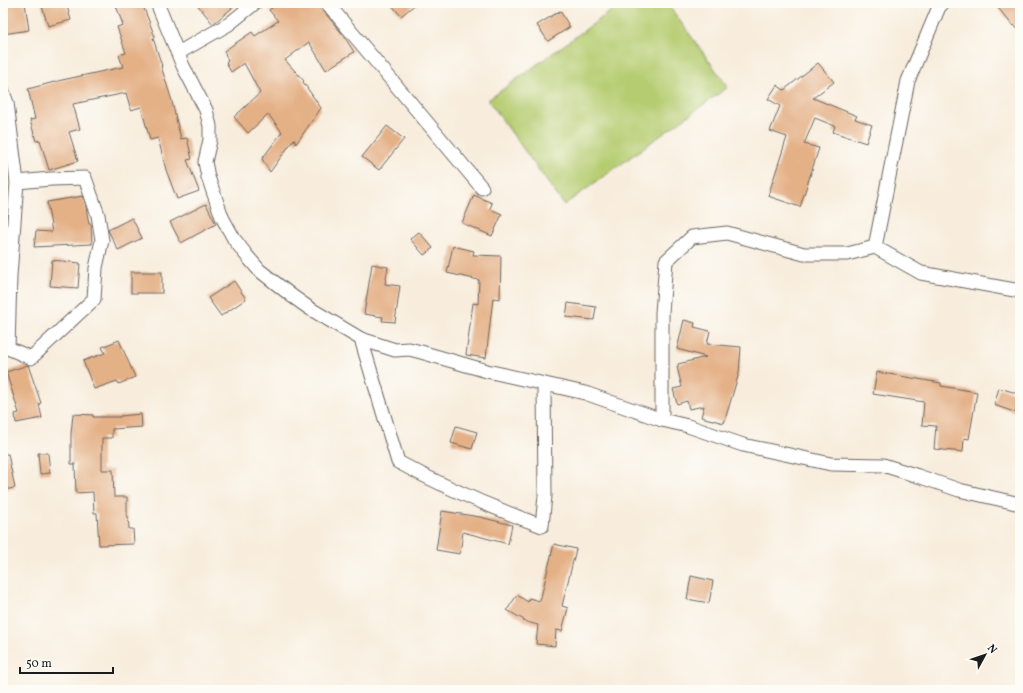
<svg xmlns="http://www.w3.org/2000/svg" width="1023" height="693" font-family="Vollkorn,serif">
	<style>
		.green { fill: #b5cc70; stroke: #687446 }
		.building { fill: #e4b086 }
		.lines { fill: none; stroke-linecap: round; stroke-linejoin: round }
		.minor-casing { stroke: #696560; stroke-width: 15 }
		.minor { stroke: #fff; stroke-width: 13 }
	</style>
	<rect width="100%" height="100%" fill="#fdfcf7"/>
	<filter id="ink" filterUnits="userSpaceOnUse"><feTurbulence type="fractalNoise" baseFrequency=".025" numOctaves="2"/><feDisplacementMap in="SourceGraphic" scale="8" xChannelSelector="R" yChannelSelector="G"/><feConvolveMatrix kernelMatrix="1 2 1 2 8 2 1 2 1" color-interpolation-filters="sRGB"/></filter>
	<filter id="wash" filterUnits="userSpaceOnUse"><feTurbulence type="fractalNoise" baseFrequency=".012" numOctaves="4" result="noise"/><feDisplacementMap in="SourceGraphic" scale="16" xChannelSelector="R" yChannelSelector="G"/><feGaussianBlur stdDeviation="0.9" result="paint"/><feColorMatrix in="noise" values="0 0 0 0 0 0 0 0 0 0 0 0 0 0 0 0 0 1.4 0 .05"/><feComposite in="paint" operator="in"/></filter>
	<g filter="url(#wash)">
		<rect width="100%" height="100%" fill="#f8eddd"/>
		<path class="green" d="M622 3H667L728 87 564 205 488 100Z"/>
		<g id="blocks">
			<g class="building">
				<path d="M3 3H25L29 30 3 34Z"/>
				<path d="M41 3H66L71 20 48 26Z"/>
				<path d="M115 3H142L155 37 153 38 162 66H161L171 98 181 139 187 138 192 159 187 160 199 191 177 199 166 170 158 138 150 140 141 107 131 110 126 93 73 104 80 129 69 132 78 161 49 170 40 140 36 141 30 120 35 119 28 89 62 80 123 67 119 55 126 53 117 27 123 25Z"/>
				<path d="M196 3H238L213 24Z"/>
				<path d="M279 3H319L321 8 344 36 354 52 326 70 309 42 285 60 304 81 303 82 321 108 296 144 294 139 270 172 262 159 282 132 268 114 248 133 234 117 260 93 244 63 231 72 226 63 228 61 224 51 252 32 255 36 278 21 269 10Z"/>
				<path d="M390 3H417L401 16Z"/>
				<path d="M994 3H1020V32L1014 25 1013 26Z"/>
				<path d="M560 11 570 27 548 41 537 25Z"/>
				<path d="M818 63 834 82 813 98 857 116 855 119 872 125 866 143 833 132 835 126 815 118 804 144 819 148 800 207 768 196 787 137 770 131 780 106 768 99 777 85 784 90Z"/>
				<path d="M387 126 404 139 379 170 362 157Z"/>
				<path d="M474 195 492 203 490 209 502 214 492 236 462 223Z"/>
				<path d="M83 196 85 202 89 224H91L92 244 34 247 36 231 52 232 47 202Z"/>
				<path d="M206 204 216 224 181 243 170 222Z"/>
				<path d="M132 218 142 238 118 250 108 230Z"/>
				<path d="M419 232 433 248 424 255 410 239Z"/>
				<path d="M453 246 474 251 473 255 501 256 500 299 493 298 486 358 466 355 473 303 478 304 479 280 447 273Z"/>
				<path d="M52 260 80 263 78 288 50 286Z"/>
				<path d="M372 264 388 267 385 284 400 286 395 322 382 321 383 317 364 314Z"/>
				<rect x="131" y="272" width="31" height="21"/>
				<path d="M234 281 246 299 221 316 208 298Z"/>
				<path d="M568 303 596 307 594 320 566 317Z"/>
				<path d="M684 320 695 323 694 327 710 331 707 344 741 347 739 373 724 423 701 417 704 406 689 409 687 401 677 404 673 389 682 387 677 367H678V364L706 357 677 349Z"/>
				<path d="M119 340 135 377 119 384 117 381 94 389 83 361 105 353 102 347Z"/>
				<path d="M28 365 41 403 39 404 42 418 16 423 15 414 19 413 6 372Z"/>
				<path d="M877 372 941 383V386L977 392 969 439 964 438 963 452 934 449 936 426 922 425 924 402 873 394Z"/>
				<path d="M999 388 1020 394V404L1017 413 994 405Z"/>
				<path d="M73 414 93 415V417H120V416L141 414 142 427 112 429V438H102V470H113L114 497H127V516H128L129 529H133L134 544 99 545 97 513H94L93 492 76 493 75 464H71V434Z"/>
				<path d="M456 426 477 432 472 449 451 443Z"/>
				<path d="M38 453H48L50 473 40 474Z"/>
				<path d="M3 454H8L15 488 3 490Z"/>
				<path d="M442 511 480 517 512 525 508 544 463 532 460 554 436 550Z"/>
				<path d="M554 544 576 549 562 606 568 608 562 631 556 630 555 646 536 644 538 625 523 621 524 620 507 610 517 595 528 602 529 598 540 601Z"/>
				<path d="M691 576 713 581 709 603 687 599Z"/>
			</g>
		</g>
	</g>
	<g filter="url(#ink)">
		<use href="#blocks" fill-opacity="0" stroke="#696560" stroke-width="1"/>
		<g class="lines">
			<defs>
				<g id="minor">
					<path d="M157 3 183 66 206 110 210 126V140L205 162 208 177 222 217 234 239 247 256 259 270 292 296 309 308 361 339 395 350 409 349 421 352 487 371 585 393 662 420 688 426 743 445 831 464 883 465 918 476 959 490 1020 504"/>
					<path d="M327 3 482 188"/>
					<path d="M178 53 229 24 255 3"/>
					<path d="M3 92 7 103 17 182 10 276 8 348"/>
					<path d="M875 247 921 273 1020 291"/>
					<path d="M361 339 398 462C444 487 493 508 542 526L545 496 544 384"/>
					<path d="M3 348H8L31 358 94 299 96 268 102 240 98 215 85 178 51 179 17 182"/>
					<path d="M662 420V313L666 261 692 237 727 233 804 254H847L875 247 908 81 939 7 943 3"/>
				</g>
			</defs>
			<use href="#minor" class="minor-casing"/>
			<use href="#minor" class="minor"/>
		</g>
	</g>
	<rect width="1023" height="693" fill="none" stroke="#fdfcf7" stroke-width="16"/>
	<g transform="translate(985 655) rotate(50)" stroke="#fdfcf7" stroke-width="3" paint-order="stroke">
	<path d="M0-3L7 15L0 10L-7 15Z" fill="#1c1c1c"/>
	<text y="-6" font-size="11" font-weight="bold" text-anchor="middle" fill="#1c1c1c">N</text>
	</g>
	<path d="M20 667v6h93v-6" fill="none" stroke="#1c1c1c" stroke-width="2"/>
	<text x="26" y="667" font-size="12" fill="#1c1c1c" stroke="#fdfcf7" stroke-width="3" paint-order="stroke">50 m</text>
</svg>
